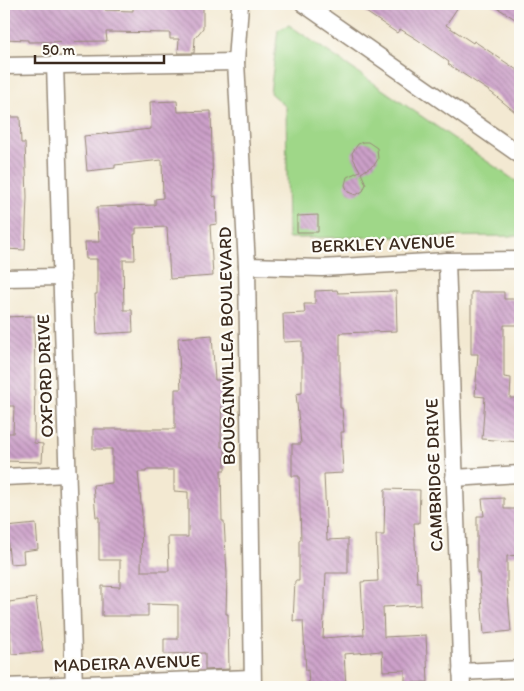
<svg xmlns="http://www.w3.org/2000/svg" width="524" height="691" font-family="Itim,sans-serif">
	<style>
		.green { fill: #9fd788; stroke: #6d8053 }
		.building { fill: url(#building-back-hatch); fill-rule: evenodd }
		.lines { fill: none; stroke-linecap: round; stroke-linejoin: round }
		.street-casing { stroke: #978a78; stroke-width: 19 }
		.street { stroke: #fff; stroke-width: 16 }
		.labels { text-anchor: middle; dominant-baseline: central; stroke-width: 4.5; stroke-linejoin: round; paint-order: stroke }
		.street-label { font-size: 18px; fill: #3b2a1e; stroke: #fdfcf7 }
	</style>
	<defs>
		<pattern id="building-back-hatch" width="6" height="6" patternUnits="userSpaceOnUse" patternTransform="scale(1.25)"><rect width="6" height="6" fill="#cca0c9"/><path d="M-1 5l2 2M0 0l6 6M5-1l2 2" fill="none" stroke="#a783a3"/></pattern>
	</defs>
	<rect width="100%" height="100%" fill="#fdfcf7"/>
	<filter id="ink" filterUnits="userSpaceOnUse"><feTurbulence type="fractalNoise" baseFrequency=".02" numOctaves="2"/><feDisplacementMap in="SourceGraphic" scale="10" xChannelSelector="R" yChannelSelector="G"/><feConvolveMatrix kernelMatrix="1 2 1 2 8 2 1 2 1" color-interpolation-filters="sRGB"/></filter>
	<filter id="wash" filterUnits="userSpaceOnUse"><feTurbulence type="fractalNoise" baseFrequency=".0096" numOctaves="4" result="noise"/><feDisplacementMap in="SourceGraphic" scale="20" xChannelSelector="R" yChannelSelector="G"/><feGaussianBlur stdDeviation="1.12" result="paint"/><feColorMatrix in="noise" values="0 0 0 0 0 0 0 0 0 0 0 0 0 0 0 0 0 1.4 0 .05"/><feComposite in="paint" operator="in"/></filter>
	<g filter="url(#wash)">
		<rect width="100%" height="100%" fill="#f3e9d2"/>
		<path class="green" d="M289 25 520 184V236L288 238 286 107 270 93 278 30Z"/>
		<g id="blocks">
			<g class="building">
				<path d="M4 4 27 6V4H105V10L133 11V4H203V28L195 38 194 53H178L179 39H170V33L106 32 107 41 28 42V40L4 39Z"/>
				<path d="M371 4H460L446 25 473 43 474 41 520 72V116L492 93 448 64 449 62 418 40 400 29 397 33 366 12Z"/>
				<path d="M491 4H520V22Z"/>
				<path d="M177 101 178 112 211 111 213 197 216 196 217 224 210 225 213 276 170 279 167 227 136 228V234H134L135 260H123L124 310H132L133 332 97 334 95 294H97V259H86L85 242H99L97 207 155 205V199L163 198 162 160 115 165V168L87 171 84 136 151 129 150 102Z"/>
				<path d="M4 117H20L21 143H25L27 197 25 250 4 249 6 181H4Z"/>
				<path d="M363 142H368L377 148 378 159 375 164 361 173 366 184 363 191 356 195 348 192 345 185 347 177 360 171 353 158 352 153 358 144Z"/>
				<path d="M318 215V232H297V216Z"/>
				<path d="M337 290 338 293 396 291 397 331 340 333V408H342L344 432H341L343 473 324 474 327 540 348 539V573H326L323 638 364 635 361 582 378 581 376 535H384L385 489 420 490 419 523H414L417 582H420L421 605 383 607 384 637 426 635 428 682 405 683V670L383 671 382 651 344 654 346 687H309L308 670 306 671 303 621H293L295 581H299V540H301L299 476H292V444H301L296 394 302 393V341L284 342 283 314 305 313 304 304H315V291Z"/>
				<path d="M471 292H504V299H520V325H504V377L511 378 510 398H520V442L482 439 485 397 475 396 478 354H471Z"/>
				<path d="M34 316 35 378 34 443 43 444 42 462 4 461V433H13L14 406H4V317Z"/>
				<path d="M212 335 215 380H222L221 447H225V470H221L222 521H224L227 574 226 614H228L229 669 205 670V653L164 654V639H178V605L148 604V616H102V586L120 587V560H99V517H96L93 485 112 483V449H93V429H175V389H181L178 338ZM146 470H174V491L188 492V537H168L169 571H141L142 514 138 472H146Z"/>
				<path d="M504 498V509H520V555L507 556V583L511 631 484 634 479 573H477V516H484L482 499Z"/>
				<path d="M36 524 38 549 23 551 24 563 10 564 6 527Z"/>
				<path d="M36 598 43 652 11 654 9 602Z"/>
			</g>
		</g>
	</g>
	<g filter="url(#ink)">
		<use href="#blocks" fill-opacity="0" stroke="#978a78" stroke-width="1"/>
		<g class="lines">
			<defs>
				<g id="street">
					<path d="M240 4 236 62 247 266 253 687"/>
					<path d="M304 4 520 155"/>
					<path d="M55 64 74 687"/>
					<path d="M4 66 236 62"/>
					<path d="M447 261 462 687"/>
					<path d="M247 266 322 268 447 261 520 260"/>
					<path d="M4 278 62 277"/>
					<path d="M4 477 68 474"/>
					<path d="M454 478 520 474"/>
					<path d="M461 672 520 669"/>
					<path d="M4 687 252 678"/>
				</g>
			</defs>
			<use href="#street" class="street-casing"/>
			<use href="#street" class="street"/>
		</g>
	</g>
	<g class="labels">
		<g class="street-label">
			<text transform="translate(383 244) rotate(-2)">BERKLEY AVENUE</text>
			<text transform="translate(227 346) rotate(-91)">BOUGAINVILLEA BOULEVARD</text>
			<text transform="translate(45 376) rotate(-92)">OXFORD DRIVE</text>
			<text transform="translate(434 475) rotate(-92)">CAMBRIDGE DRIVE</text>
			<text transform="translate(127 663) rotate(-2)">MADEIRA AVENUE</text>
		</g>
	</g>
	<rect width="524" height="691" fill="none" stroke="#fdfcf7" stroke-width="20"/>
	<path d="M35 55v8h129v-8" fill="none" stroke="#3b2a1e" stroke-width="2.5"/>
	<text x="42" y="55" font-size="15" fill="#3b2a1e" stroke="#fdfcf7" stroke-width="4" paint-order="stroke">50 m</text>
</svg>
